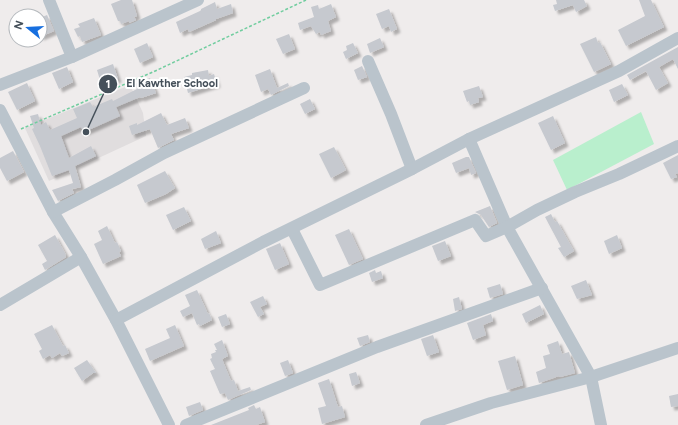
<svg xmlns="http://www.w3.org/2000/svg" width="678" height="425" font-family="Figtree,sans-serif">
	<style>
		.education { fill: #e0ddde }
		.green { fill: #b9efcd }
		.building { fill: #c6c9cf; filter: url(#shadow) }
		.lines { fill: none; stroke-linecap: round; stroke-linejoin: round }
		.path { stroke: #71cd9f; stroke-width: 1.5; stroke-dasharray: 3 2; stroke-linecap: butt }
		.minor { stroke: #bac4cc; stroke-width: 12 }
		.leader { fill: none; stroke: #45505a; stroke-width: 1.5 }
		.callout-dot { fill: #45505a; stroke: #fff; stroke-width: 1.5 }
		.mark-label { font-size: 12px; text-anchor: middle; font-weight: bold; fill: #fff }
		.callout-label { font-size: 11px; text-anchor: middle; font-weight: bold; fill: #45505a; stroke: #fff; stroke-width: 4; stroke-linejoin: round; paint-order: stroke }
	</style>
	<defs>
		<filter id="shadow"><feDropShadow dx="3.5" dy="3.5" stdDeviation="1" flood-color="#0004"/></filter>
	</defs>
	<rect width="100%" height="100%" fill="#efecec"/>
	<path class="education" d="M130 85 143 113 146 136 49 181 25 128Z"/>
	<path class="green" d="M641 112 654 144 567 190 553 160Z"/>
	<g class="building">
		<path d="M121 0H132L137 16 134 17 136 20 129 23V21L121 24 120 21H118L111 4Z"/>
		<path d="M556 0H584L587 6 576 12 573 5 555 11 553 5 557 4Z"/>
		<path d="M639 0H651L664 27 626 46 618 30 645 16Z"/>
		<path d="M215 2 217 9 231 4 233 13 216 19V20L189 32 188 29 180 33 176 22 200 11 201 10V9Z"/>
		<path d="M331 4 336 17 328 21 331 31 321 35 320 32 316 34 311 26 300 30 298 23 314 17 311 7 318 5 319 9Z"/>
		<path d="M389 9 397 29 391 32 389 26 382 29 376 14Z"/>
		<path d="M47 15 54 31 40 37V18Z"/>
		<path d="M94 18 101 35 82 42 80 36 78 37 74 29 80 27 78 24Z"/>
		<path d="M289 34 295 49 283 54 276 39Z"/>
		<path d="M596 37 598 43 600 42 611 64 594 72 580 44Z"/>
		<path d="M380 38 384 47 370 53 367 44Z"/>
		<path d="M147 43 153 57 140 63 134 49Z"/>
		<path d="M353 43 358 53 346 59 343 52 347 50 346 46Z"/>
		<path d="M678 47V69L673 59 659 67 668 83 656 90 646 71 630 80 627 75Z"/>
		<path d="M113 64 118 79 105 83 103 79 100 80 97 70Z"/>
		<path d="M362 66 367 77 358 80 354 70Z"/>
		<path d="M67 67 73 82 59 89 52 73Z"/>
		<path d="M270 69 277 88 288 83 289 86 271 95 268 89 261 92 255 75Z"/>
		<path d="M208 70 209 76 214 74 217 84 188 93 184 77 192 75V73Z"/>
		<path d="M150 78 156 93 141 98 140 97 116 107 120 116 84 132 81 127 61 136 69 158 91 146 96 156 75 166 81 187 72 189 74 193 58 201 52 190 73 183 69 170 52 176 40 146 32 129 34 128 30 116 38 114 41 125 46 122 50 130 77 118 73 109 90 102 93 107 112 99 113 101 137 89 135 84Z"/>
		<path d="M27 83 35 101 17 110 8 92Z"/>
		<path d="M622 84 628 95 614 102 609 90Z"/>
		<path d="M479 86 483 97 478 98 479 102 470 105 469 101 467 102 463 91Z"/>
		<path d="M310 99 315 109 305 114 300 104Z"/>
		<path d="M161 113 167 125 185 118 189 128 171 134 174 140 158 148 150 129 132 135 129 126 137 123V125Z"/>
		<path d="M553 116 565 143 551 150 538 123Z"/>
		<path d="M334 147 346 170 331 178 319 154Z"/>
		<path d="M13 151 24 172 7 181 0 168V158Z"/>
		<path d="M678 155V173L675 174 677 177 671 179 663 163Z"/>
		<path d="M466 157H469L476 173 471 175 469 168 456 173 452 163Z"/>
		<path d="M165 171 175 188 166 194 145 203 137 185Z"/>
		<path d="M490 206 497 223 489 227 481 215 475 212Z"/>
		<path d="M184 207 191 221 173 230 166 215Z"/>
		<path d="M551 214 555 222 557 221 574 251 564 257 558 248 561 247 545 217Z"/>
		<path d="M107 226 115 243 117 242 121 251 119 252 121 256 103 264 94 244 102 240 98 231Z"/>
		<path d="M349 229 363 259 349 265 335 235Z"/>
		<path d="M216 231 221 243 205 249 201 239Z"/>
		<path d="M55 235 66 255 65 256 66 257 45 270 42 264 47 261 38 245Z"/>
		<path d="M617 235 622 248 609 254 604 241Z"/>
		<path d="M445 241 451 256 438 261 432 246Z"/>
		<path d="M280 243 289 264 275 270 266 249Z"/>
		<path d="M375 270 376 273 381 271 383 278 372 282 369 273Z"/>
		<path d="M586 280 592 295 577 299 571 286Z"/>
		<path d="M500 284 503 294 490 298 487 288Z"/>
		<path d="M197 290 208 314 209 313 212 320 200 326 199 324 197 325 192 313 183 317 180 311 190 306 185 295Z"/>
		<path d="M263 296 267 304 260 307 264 314 258 317 250 302Z"/>
		<path d="M459 297 462 309 455 311 453 299Z"/>
		<path d="M540 305 544 314 526 323 522 314Z"/>
		<path d="M226 314 230 324 222 327 218 317Z"/>
		<path d="M491 314 493 321 483 325 486 335 473 340 467 323Z"/>
		<path d="M52 325 63 346 65 345 69 353 62 356 60 353 52 358 50 355 43 359 39 351 42 349 34 334Z"/>
		<path d="M175 325 184 346 150 361 145 349 170 338 166 329Z"/>
		<path d="M368 335 370 342 360 346 357 338Z"/>
		<path d="M433 335 439 352 427 356 421 339Z"/>
		<path d="M222 340 228 356 222 359 231 381 234 380 238 391 250 387 251 390 228 400 225 393 220 394 210 371 215 369 210 359 212 358 211 354 216 352 215 350H217L214 344Z"/>
		<path d="M558 341 562 354 569 352 575 373 560 377 559 376 539 383 536 372 546 368 543 356 550 354 547 345Z"/>
		<path d="M515 356 523 385 507 390 498 361Z"/>
		<path d="M87 360 96 373H93L82 381 74 368Z"/>
		<path d="M288 360 293 373 285 376 280 363Z"/>
		<path d="M356 372 360 383 352 386 349 374Z"/>
		<path d="M329 379 338 407 342 406 345 417 322 424 318 408 326 406 318 383Z"/>
		<path d="M678 394V406L671 407 669 396Z"/>
		<path d="M200 402 203 410 189 416 186 407Z"/>
		<path d="M254 405 256 409 260 407 265 422 256 425H211L249 410 248 408Z"/>
	</g>
	<g class="lines">
		<path class="path" d="M21 129 153 72 306 0"/>
		<g class="minor">
			<path d="M49 0 72 57"/>
			<path d="M368 61 391 114 412 169"/>
			<path d="M0 85 72 57 198 0"/>
			<path d="M0 110 53 212 81 257 116 320 169 425"/>
			<path d="M469 139 507 227 591 377 601 425"/>
			<path d="M53 212 115 180 164 153 304 88"/>
			<path d="M292 229 320 285 475 220 486 236 507 227 537 210 575 192 619 174 678 146"/>
			<path d="M0 305 81 257"/>
			<path d="M116 320 263 242 412 169 469 139 619 71 678 38"/>
			<path d="M186 425 377 347 542 288"/>
			<path d="M426 425 491 403 591 377 678 348"/>
		</g>
	</g>
	<path class="leader" d="M86 132L108 84"/>
	<g class="callout-dot">
		<circle cx="86" cy="132" r="4"/>
		<circle cx="108" cy="84" r="10"/>
	</g>
	<g class="mark-label">
		<text x="108" y="88">1</text>
	</g>
	<g class="callout-label">
		<text x="172" y="87">El Kawther School</text>
	</g>
	<g transform="translate(28 28) rotate(288)"><circle r="19" fill="#ffffff" stroke="#b5b9bd"/>
	<path d="M0-3L7 15L0 10L-7 15Z" fill="#176fdf"/>
	<text y="-6" font-size="11" font-weight="bold" text-anchor="middle" fill="#45505a">N</text>
	</g>
</svg>
